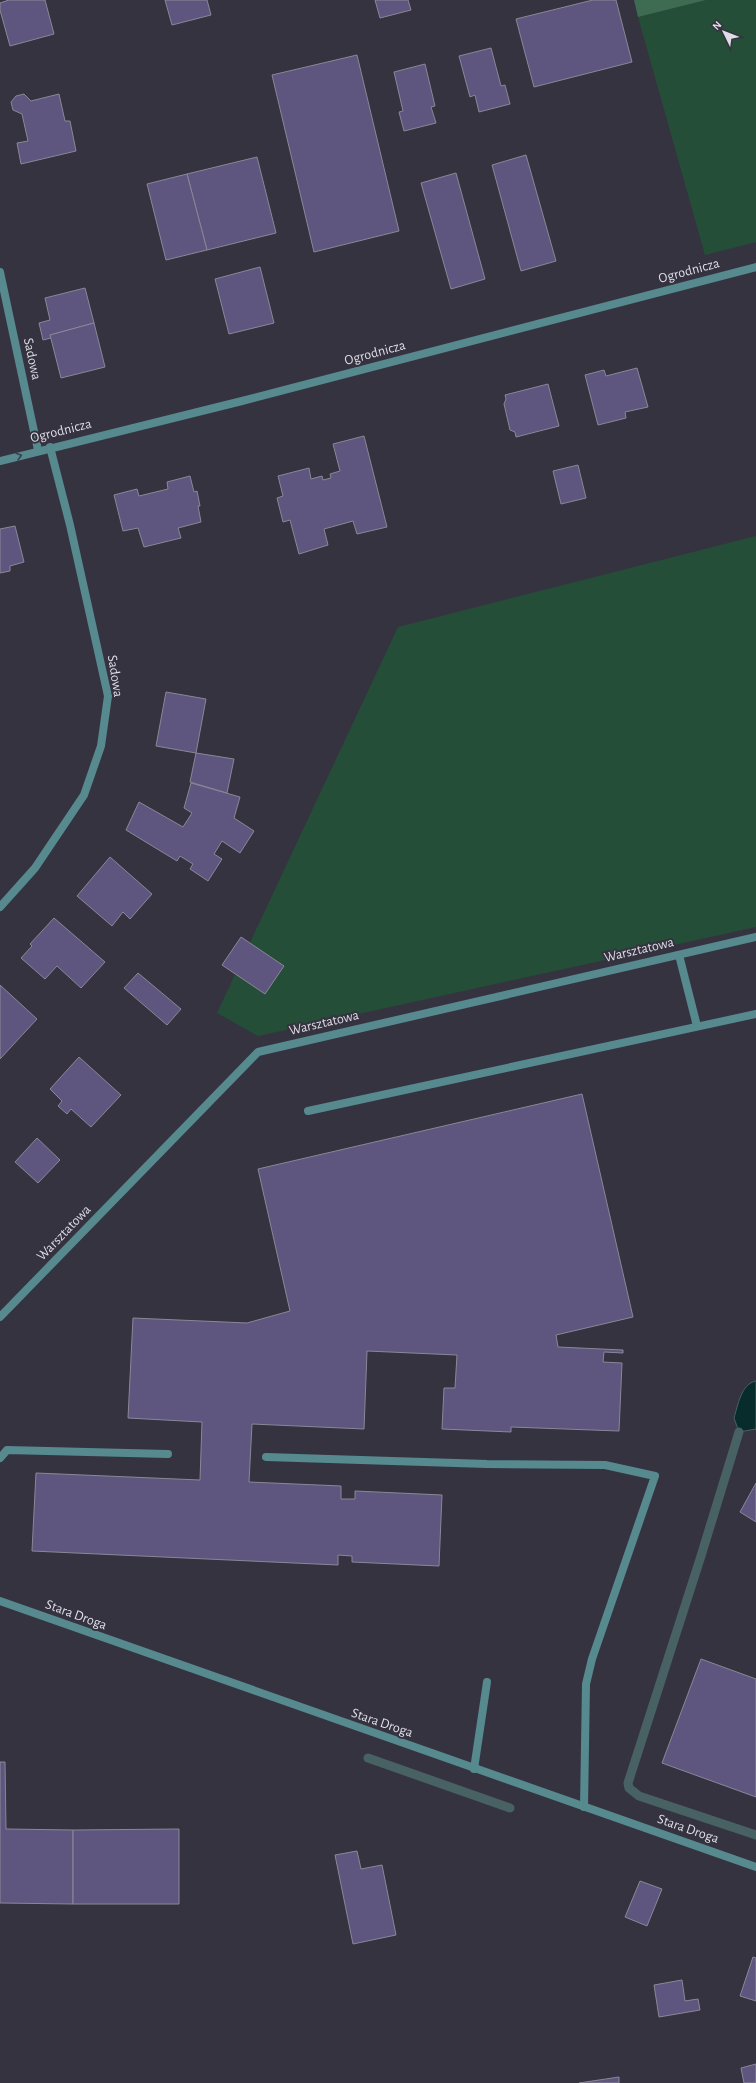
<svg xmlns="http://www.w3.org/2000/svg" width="756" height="2083" font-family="'Alegreya Sans',sans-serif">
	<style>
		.green { fill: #244e38 }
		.forest { fill: #3e6c53 }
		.water { fill: #082b2b; stroke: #486163 }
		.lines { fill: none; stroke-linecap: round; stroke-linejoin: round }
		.stream { stroke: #486163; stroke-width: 9 }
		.building { fill: #5e567e; stroke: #8a8798 }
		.lane { stroke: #568a8f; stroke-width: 8 }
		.street { stroke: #568a8f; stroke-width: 8 }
		.oneway { stroke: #3b404d }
		.labels { text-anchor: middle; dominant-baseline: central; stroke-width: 4; stroke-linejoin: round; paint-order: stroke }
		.street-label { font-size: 14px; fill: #dfdee7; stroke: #363341 }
	</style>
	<rect width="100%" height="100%" fill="#363341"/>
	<g class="green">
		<path d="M706 0H756V242L705 255 638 17Z"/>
		<path d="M756 536V927L258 1036 217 1013 398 627Z"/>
	</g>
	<path class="forest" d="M634 0H706L638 17Z"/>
	<path class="water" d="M756 1381V1429L739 1432 734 1418C738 1405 741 1384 756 1381Z"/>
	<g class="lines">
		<g class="stream">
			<path d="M739 1432 701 1556 628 1783 629 1788 639 1796 756 1835"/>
			<path d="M368 1758 510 1808"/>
		</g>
	</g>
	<g class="building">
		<path d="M9 0H45L54 34 10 46 0 10V3Z"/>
		<path d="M165 0H207L211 15 172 25Z"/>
		<path d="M375 0H408L411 10 380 18Z"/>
		<path d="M593 0H616L632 62 534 87 516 19Z"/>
		<path d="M491 48 501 86 505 85 510 104 479 112 475 95 470 97 459 56Z"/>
		<path d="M357 55 399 231 314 252 272 75Z"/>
		<path d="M425 64 435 106 431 107 436 123 404 131 399 112 403 111 394 72Z"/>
		<path d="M24 94 31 101 59 94 65 121H70L76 151 21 164 17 143 28 141 22 114 13 110 11 102 16 96Z"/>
		<path d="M526 155 556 261 521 271 492 165Z"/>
		<path d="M257 157 276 233 207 250 187 174Z"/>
		<path d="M456 173 485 279 451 289 421 183Z"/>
		<path d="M187 174 207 250 166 260 147 184Z"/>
		<path d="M260 267 274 323 229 334 215 279Z"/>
		<path d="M85 288 94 323 50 335 51 338 43 340 39 323 50 320 45 298Z"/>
		<path d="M94 323 105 367 61 378 50 335Z"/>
		<path d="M637 368 648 407 625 412 626 418 598 425 585 375 604 370 606 376Z"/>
		<path d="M548 384 559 426 516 437 515 432 510 430 504 404 506 399 505 395Z"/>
		<path d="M364 436 387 527 357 534 353 521 324 529 328 545 299 554 290 520 283 522 277 498 283 496 278 476 309 468 311 479 322 476 323 480 331 478 330 474 340 471 333 444Z"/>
		<path d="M578 465 586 498 561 504 553 471Z"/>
		<path d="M190 476 194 492 197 491 200 506H198L201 522 178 528 181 538 144 547 138 528 123 531 114 495 137 489 139 496 168 489 167 482Z"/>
		<path d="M15 526 24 562 10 566V571L0 573V529Z"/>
		<path d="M166 692 206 699 196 753 156 746Z"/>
		<path d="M196 753 234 759 227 793 190 782Z"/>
		<path d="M191 783 240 797 234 818 254 831 240 853 222 841 214 854 222 859 208 881 190 869 193 864 180 856 177 861 126 830 139 802 183 827 192 813 184 808Z"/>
		<path d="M110 857 152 894 130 919 123 912 112 926 77 896Z"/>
		<path d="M54 918 105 962 81 988 57 966 45 979 21 958 32 946 30 944Z"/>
		<path d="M241 937 284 966 265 994 222 965Z"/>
		<path d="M138 973 181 1009 167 1025 124 988Z"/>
		<path d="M0 985 37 1019 0 1059Z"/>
		<path d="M79 1057 121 1095 91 1127 71 1109 67 1114 58 1106 62 1101 50 1089Z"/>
		<path d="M582 1094 633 1317 556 1335 558 1347 623 1350V1353L604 1352 603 1362 622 1363 619 1431 511 1427V1432L442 1429 444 1388H455L457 1355 367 1351 364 1429 252 1424 249 1482 341 1486V1499H355V1491L442 1495 439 1566 352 1562V1556L338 1555V1565L32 1551 36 1473 200 1480 202 1422 128 1418 133 1318 247 1323 290 1311 258 1169Z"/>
		<path d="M37 1138 60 1160 38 1183 15 1162Z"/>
		<path d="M756 1483V1522L740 1512Z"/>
		<path d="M701 1659 756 1679V1797L662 1763Z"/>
		<path d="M0 1762H5L6 1829 73 1830V1904L0 1903Z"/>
		<path d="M179 1829V1904H73V1830Z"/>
		<path d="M357 1851 361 1869 382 1865 396 1935 353 1944 335 1855Z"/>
		<path d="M640 1881 662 1889 647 1926 625 1917Z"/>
		<path d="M753 1957 756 1958V2001L740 1996Z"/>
		<path d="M682 1980 685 2001 698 1999 700 2010 659 2017 654 1985Z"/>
		<path d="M756 2064V2083H744L741 2068Z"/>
		<path d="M619 2077V2083H579Z"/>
	</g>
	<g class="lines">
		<g class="lane">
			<path d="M679 955 697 1026"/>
			<path d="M308 1111 756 1014"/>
			<path d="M266 1457 487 1464 605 1465 655 1476 592 1659 586 1684 584 1807"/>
			<path d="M0 1458 7 1450 168 1454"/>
			<path d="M474 1769 487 1682"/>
		</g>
		<g class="street">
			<path d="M0 272 38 450"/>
			<path d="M0 461 242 401 756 267"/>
			<path d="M0 907 35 868 84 795 101 746 108 696 70 525 50 447"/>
			<path d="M0 1317 258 1052 756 937"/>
			<path d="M0 1601 756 1867"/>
		</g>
	</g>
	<defs><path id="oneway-chevron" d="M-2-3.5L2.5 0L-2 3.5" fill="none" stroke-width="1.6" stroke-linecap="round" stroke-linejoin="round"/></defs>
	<use class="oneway" href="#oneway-chevron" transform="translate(19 456) rotate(-16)"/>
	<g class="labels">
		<g class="street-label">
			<text transform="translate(689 271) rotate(-15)">Ogrodnicza</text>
			<text transform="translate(375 353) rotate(-15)">Ogrodnicza</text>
			<text transform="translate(32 359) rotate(78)">Sadowa</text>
			<text transform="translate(61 431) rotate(-14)">Ogrodnicza</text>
			<text transform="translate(115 676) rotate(81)">Sadowa</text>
			<text transform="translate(639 950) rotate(-13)">Warsztatowa</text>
			<text transform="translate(324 1023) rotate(-13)">Warsztatowa</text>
			<text transform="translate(64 1233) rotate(-46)">Warsztatowa</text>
			<text transform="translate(76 1615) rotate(20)">Stara Droga</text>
			<text transform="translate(382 1723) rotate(19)">Stara Droga</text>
			<text transform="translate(688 1829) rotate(19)">Stara Droga</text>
		</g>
	</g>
	<g transform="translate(724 32) rotate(313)" stroke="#363341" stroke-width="3" paint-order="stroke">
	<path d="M0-3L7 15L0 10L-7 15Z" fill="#dfdee7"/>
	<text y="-6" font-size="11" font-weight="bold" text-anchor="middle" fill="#dfdee7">N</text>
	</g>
</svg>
